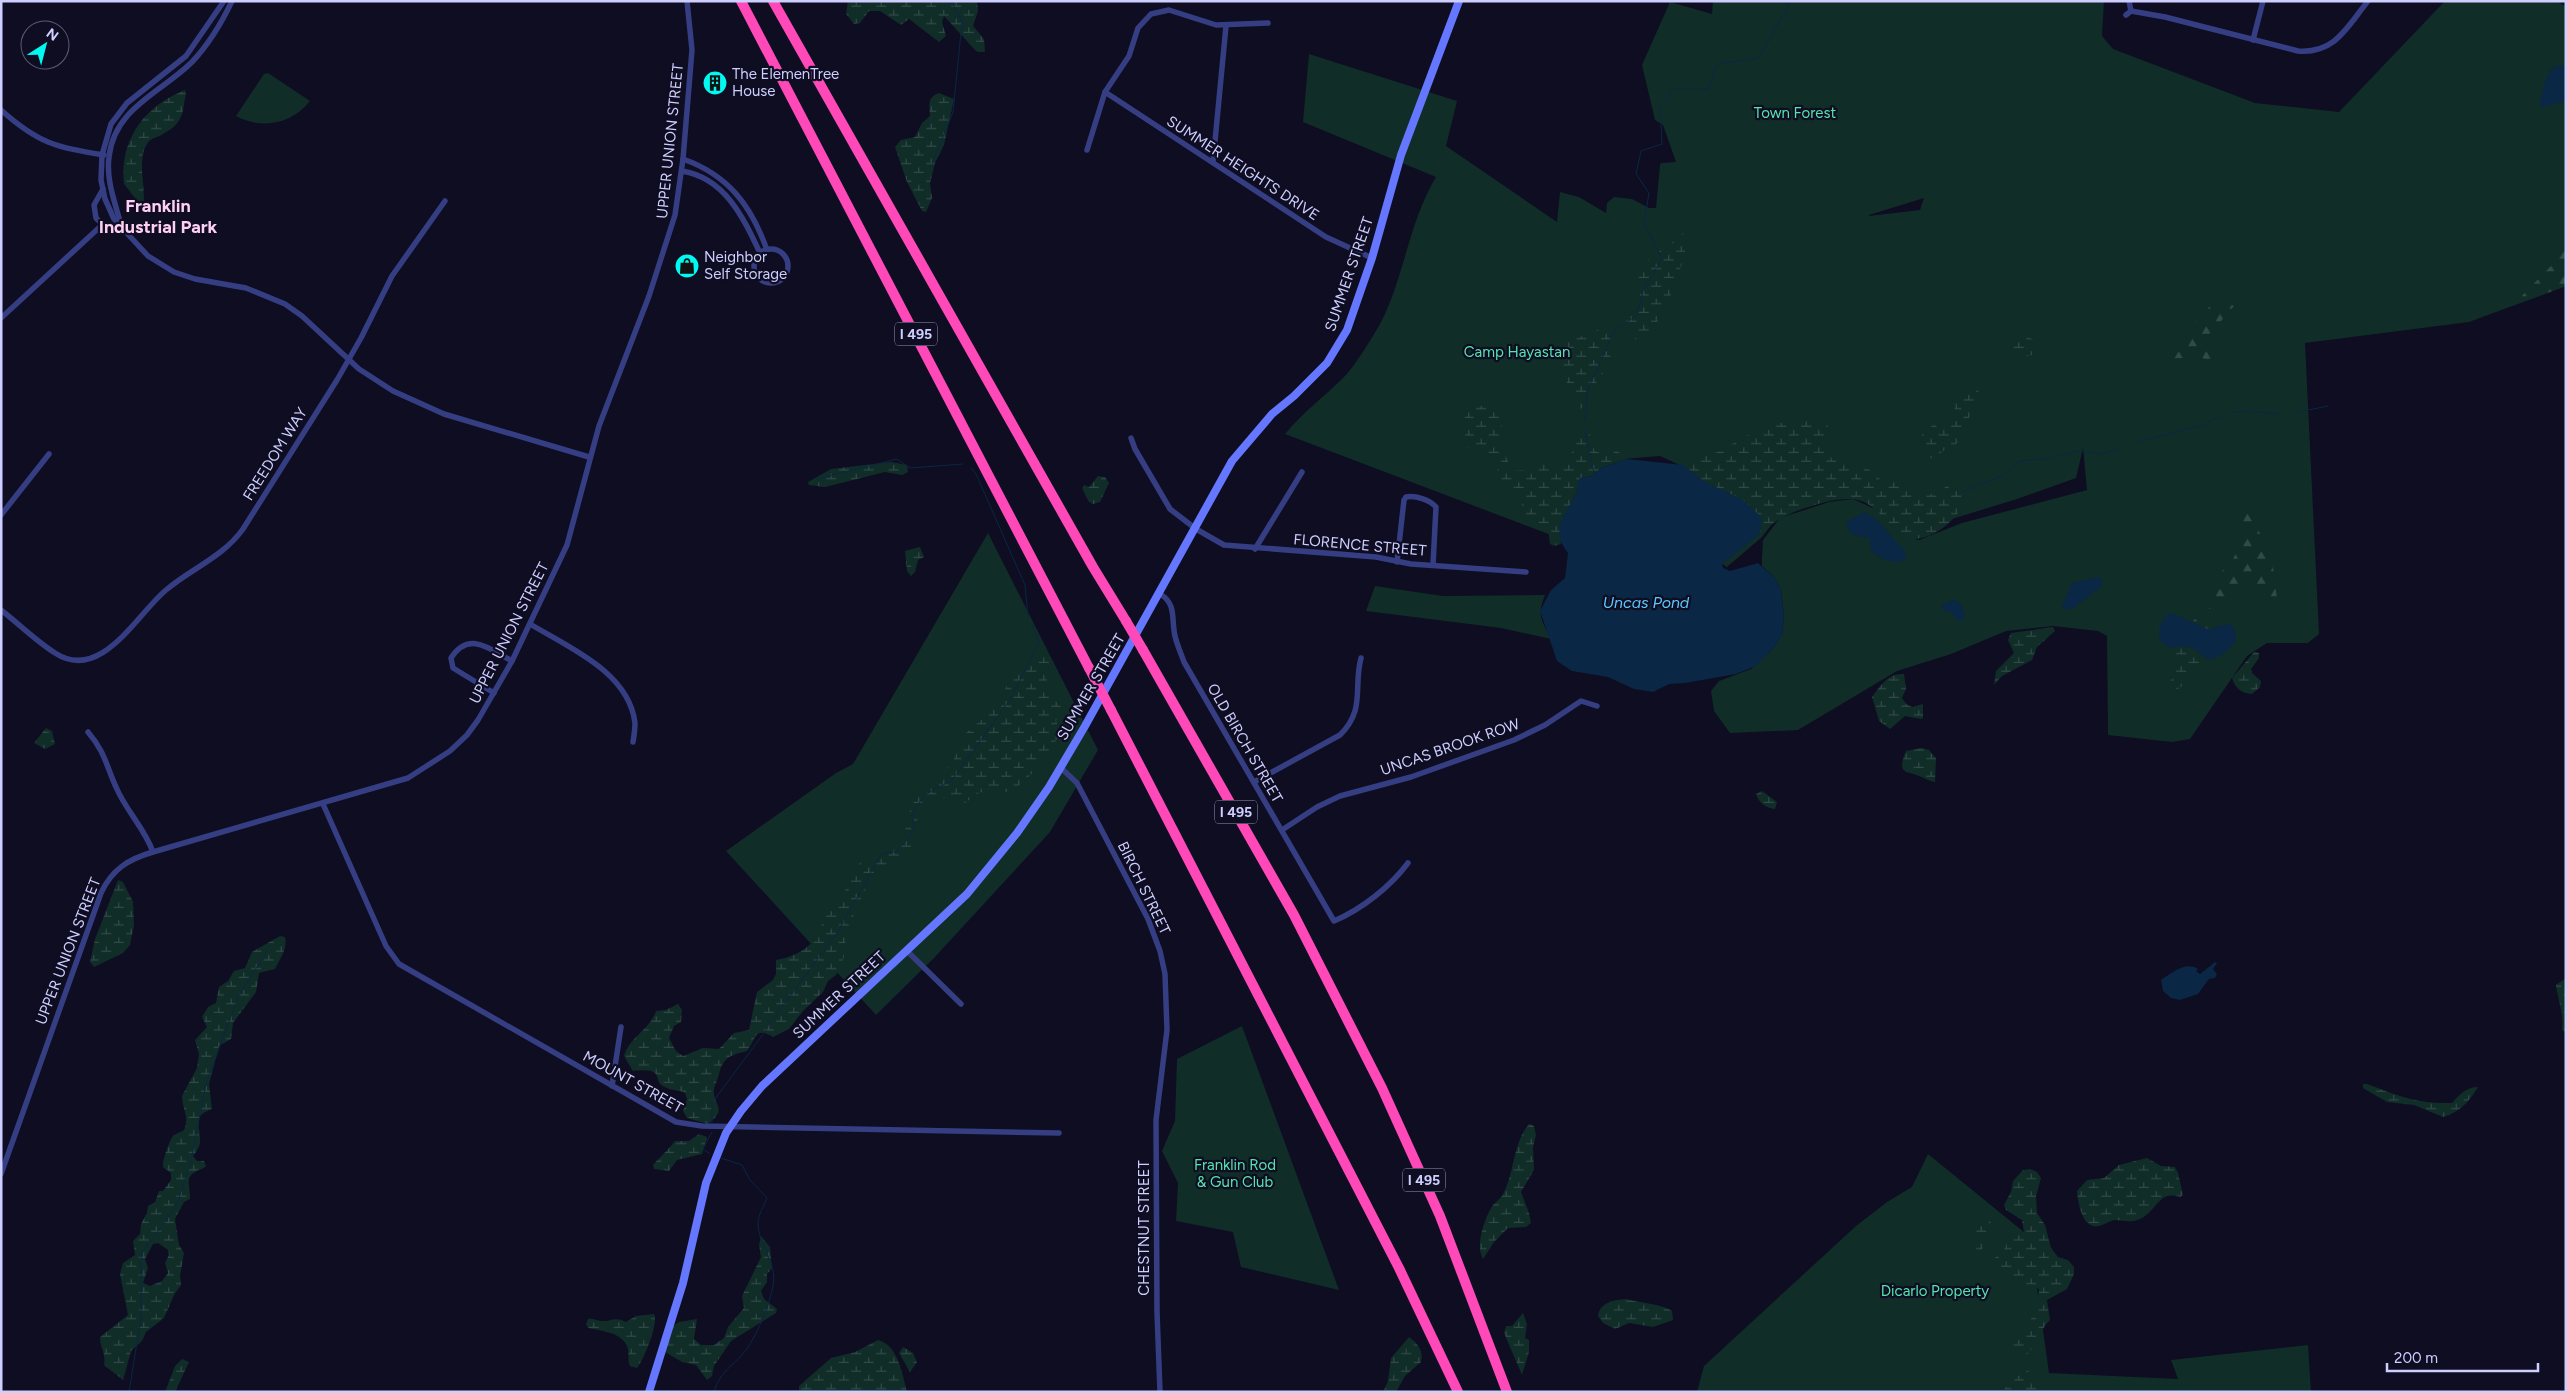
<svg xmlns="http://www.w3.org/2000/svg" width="2567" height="1393" font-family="Figtree,sans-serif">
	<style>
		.green { fill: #102d28; fill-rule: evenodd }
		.forest { fill: url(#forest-firs) }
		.wetland { fill: url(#wetland-marsh); fill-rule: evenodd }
		.water { fill: #0a2745 }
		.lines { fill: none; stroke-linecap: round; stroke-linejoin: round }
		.stream { stroke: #0a2745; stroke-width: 1 }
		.minor { stroke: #363e83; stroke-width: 5.5 }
		.secondary { stroke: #6576ff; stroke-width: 8 }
		.motorway { stroke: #ff49b9; stroke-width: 10 }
		.motorway-bridge { stroke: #ff49b9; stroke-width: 10 }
		.labels { text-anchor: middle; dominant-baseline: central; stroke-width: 4.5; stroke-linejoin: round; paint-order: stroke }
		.shield { fill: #0e0d22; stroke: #9495bd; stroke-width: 1 }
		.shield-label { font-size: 14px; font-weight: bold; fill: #cecfff }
		.poi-label { font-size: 15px; fill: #cecfff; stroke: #0e0d22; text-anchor: start }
		.park-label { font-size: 15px; fill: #56e3ad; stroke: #0e0d22 }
		.street-label { font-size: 15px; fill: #cecfff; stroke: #0e0d22 }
		.water-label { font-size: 16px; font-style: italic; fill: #5cc9ff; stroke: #0e0d22 }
		.quarter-label { font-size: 18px; font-weight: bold; fill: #ffd0f4; stroke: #0e0d22 }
	</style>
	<defs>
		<pattern id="forest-firs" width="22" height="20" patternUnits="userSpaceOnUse" patternTransform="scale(1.25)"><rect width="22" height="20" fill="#102d28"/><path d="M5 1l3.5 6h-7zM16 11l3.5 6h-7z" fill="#324a48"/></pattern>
		<pattern id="wetland-marsh" width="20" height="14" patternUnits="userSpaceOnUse" patternTransform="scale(1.25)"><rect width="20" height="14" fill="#102d28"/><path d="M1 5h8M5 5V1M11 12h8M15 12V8" fill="none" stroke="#324a48"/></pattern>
	</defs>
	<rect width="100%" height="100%" fill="#0e0d22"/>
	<g class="green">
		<path d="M1713 1H2104L2102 36 2113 49 2255 103 2339 112 2445 1H2557L2566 7V286L2469 322 2305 343 2319 634 2308 643H2267L2247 656 2190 739 2172 742 2108 735 2107 636 2098 631 2053 626 2006 631 1951 654 1897 671 1798 730 1730 733 1714 711 1711 691 1719 681 1751 669 1771 651 1782 635 1784 617 1781 590 1775 578 1762 566V558L1763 540 1780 518 1829 502 1853 499 1875 509 1901 536 1919 540 1962 523 2087 490 2083 448 2076 478 2017 499 1916 530 1852 494 1778 516 1762 537 1727 567 1719 562 1688 469 1660 456 1611 460 1584 471 1561 511 1564 540 1285 434C1304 411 1324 397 1345 376 1355 366 1378 329 1384 316 1405 271 1410 220 1436 177L1303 122 1309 54 1457 101 1446 146 1557 222 1560 192 1579 197 1606 213 1607 203 1614 197 1632 199 1649 208H1656L1660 165 1661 163 1676 162 1663 125 1655 120 1642 65 1670 2 1712 14ZM1924 198 1920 210 1869 216V215Z"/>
		<path d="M268 73 310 101C292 124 262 130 236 116L264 74Z"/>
		<path d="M988 533 1098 750 1050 832 934 958 876 1015 726 851 836 773 853 764Z"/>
		<path d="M1375 586 1443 596 1545 595C1537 616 1541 619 1551 639L1501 628 1366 611Z"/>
		<path d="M1242 1026 1339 1290 1241 1267 1233 1232 1176 1221 1178 1183 1162 1151 1175 1121 1177 1059Z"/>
		<path d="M1928 1154 2030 1237 2049 1373 2178 1379 2171 1360 2308 1345 2311 1392H1697L1704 1366 1856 1226 1887 1202 1912 1187Z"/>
	</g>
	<g class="forest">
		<path d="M2566 246V286L2512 306 2552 265Z"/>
		<path d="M2221 300 2234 306 2208 336V342L2215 343 2219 354 2217 366 2201 357 2163 359 2164 355 2212 304Z"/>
		<path d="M2244 506 2248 510 2266 545 2273 567 2278 606 2274 609 2263 594 2255 588C2233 585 2210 603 2217 626L2210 630 2193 624V621L2211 607 2214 602V583L2218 575 2232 561 2242 541Z"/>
	</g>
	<g class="wetland">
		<path d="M848 1H977L978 11 973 26 984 39 985 52H978L975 50 944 16 942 22 946 36 939 42 909 19 901 25 880 11H869L860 23 854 24 846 14Z"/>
		<path d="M185 90C187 96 184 99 184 105 182 120 176 127 163 134 158 138 151 137 147 144 136 161 147 189 143 208L124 184C119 139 145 106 185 90Z"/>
		<path d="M939 93 954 99 944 145 935 163 930 183 932 198 926 212 922 211 907 182 895 147 901 140 915 137 922 123 930 116C930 106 926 98 939 93Z"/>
		<path d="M1683 233 1686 242 1684 258 1668 303 1655 326 1636 340 1627 327 1626 320C1631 314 1640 306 1640 297 1640 284 1632 282 1641 268 1651 253 1670 247 1683 233Z"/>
		<path d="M1605 327C1620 340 1609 364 1600 378 1597 383 1592 385 1589 390 1586 397 1586 403 1581 409 1569 396 1568 385 1563 369 1559 356 1551 354 1560 340L1570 341Z"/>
		<path d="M2022 335 2037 341 2038 346 2032 355 2024 357 2008 354 2006 348 2015 338Z"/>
		<path d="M1969 383 1976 385 1981 399 1966 422 1963 437 1959 442 1930 459 1922 445V434L1934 424 1951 420 1955 413 1954 396 1964 392Z"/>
		<path d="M1473 403 1500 412 1502 426 1497 449 1505 455 1513 471 1526 470 1544 461 1559 467 1569 464 1573 458C1571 449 1570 435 1578 430L1590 434 1591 443 1595 451 1603 453 1616 450 1627 459 1601 468 1593 476 1580 478 1577 492 1560 525 1561 544 1554 546 1550 544 1548 529 1525 515 1518 493 1504 484 1491 456 1471 450 1464 443 1467 423 1464 415 1468 407Z"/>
		<path d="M1813 419H1824L1828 426 1824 447 1833 460 1848 461 1867 468 1881 480H1898L1914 489 1938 496 1949 482H1953C1984 504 1930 549 1903 537 1884 529 1881 502 1852 499 1831 498 1800 508 1782 518 1774 522 1768 528 1760 532L1762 518 1743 500 1705 482 1683 465 1687 463 1690 453 1707 455 1718 452 1769 423 1778 422 1792 426Z"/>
		<path d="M891 462 907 465 908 472 902 475 885 472 825 487 809 485 808 482 831 469Z"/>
		<path d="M1098 476 1105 477 1109 483 1100 502 1093 504 1089 502 1082 488 1084 485 1089 487Z"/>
		<path d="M920 547 924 557 918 560 915 572 911 576 907 571 905 551Z"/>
		<path d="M2053 627 2055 631 2037 647 2032 660 2002 676 1994 685 1996 671 2014 653 2008 640 2011 633Z"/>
		<path d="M2185 646 2197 649 2204 657C2194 667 2188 685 2176 690L2172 688C2168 674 2178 662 2175 648Z"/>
		<path d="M2254 652 2259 653V658L2251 669 2252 673 2261 681 2260 687 2252 694C2241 693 2235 688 2232 678Z"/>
		<path d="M1041 653 1051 661C1052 671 1044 679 1047 689 1049 698 1061 703 1064 712L1056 720 1059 735C1048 755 1032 779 1011 790 1002 795 989 793 980 792L965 803C952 797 936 796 923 801L918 809 917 824 910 849 880 871 868 884 846 933 844 957 836 975 828 981 823 992 803 1011 789 1029 773 1037C753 1026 757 1039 747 1051 730 1055 723 1058 719 1074 718 1079 715 1084 714 1089 712 1105 729 1108 708 1124L687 1118 683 1111 687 1099 685 1093C678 1089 673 1091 667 1088 649 1082 669 1067 633 1071L624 1056C630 1036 648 1032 656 1011L666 1010 678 1004 682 1010 681 1022 674 1026 669 1038 676 1051 683 1056 703 1048 719 1049 734 1033 749 1030 757 992 773 980 776 974V960C801 956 822 941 823 915L842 898 852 872 860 863 893 846 907 827 912 799 932 787 943 775 953 761 965 734 997 706 1014 671 1029 666 1035 657Z"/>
		<path d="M1904 674 1906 689 1902 698 1906 704 1912 707 1923 704V718L1921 719 1905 716 1890 729 1879 721 1872 697C1881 685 1888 673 1904 674Z"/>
		<path d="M46 728 52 731 55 744 45 749 34 743Z"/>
		<path d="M1922 748 1929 750 1936 758 1935 782C1929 781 1925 778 1919 776 1904 770 1897 774 1906 751Z"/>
		<path d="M1762 791 1777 802 1775 809C1766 808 1759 803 1756 794Z"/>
		<path d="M118 880 123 882 133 902 134 925 130 945 123 953 94 967 90 962 95 939Z"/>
		<path d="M280 936 285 937C288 948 280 959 275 969L259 973 256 992 233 1023 231 1039 219 1046 209 1084 212 1109C191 1116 201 1125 200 1142 200 1147 196 1152 193 1156L197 1161H204L206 1166C202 1170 200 1169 195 1172 184 1178 191 1190 190 1199L184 1202 175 1219 179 1245 184 1253 180 1276 181 1285 174 1295 164 1318 146 1332 142 1341 131 1351 123 1380 104 1365C106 1351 100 1349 100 1337L128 1315 120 1274 123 1263 135 1255 133 1241 140 1234 141 1224 147 1213 148 1206 155 1202 159 1191H163L171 1180V1173L163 1167C162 1162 169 1141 173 1136 176 1133 180 1133 184 1130 190 1117 182 1109 182 1096L197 1068 199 1054 195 1040 207 1027 202 1017 208 1007 216 1003 219 987 228 981 234 971 245 968 252 952ZM158 1243 168 1250 169 1255 165 1263 168 1273 162 1281 150 1286 143 1283 148 1268 145 1259 153 1244Z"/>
		<path d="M2566 978V1034L2562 1029C2564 1013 2558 1001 2556 985Z"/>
		<path d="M2363 1084H2367C2399 1096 2417 1104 2452 1103 2459 1095 2466 1087 2478 1087 2469 1102 2460 1112 2443 1117L2414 1105 2387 1102 2363 1088Z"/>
		<path d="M1529 1124 1534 1126 1536 1135 1533 1147 1534 1170 1521 1192 1529 1213 1531 1223 1526 1227 1508 1228 1494 1242 1483 1259C1475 1246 1484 1221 1491 1208 1494 1203 1499 1200 1502 1196 1515 1174 1512 1144 1529 1124Z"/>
		<path d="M699 1134 707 1137 702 1154 677 1160 669 1171 654 1169 653 1165C659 1158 668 1150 675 1141H689Z"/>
		<path d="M2147 1158 2161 1166 2175 1167 2178 1173 2183 1195 2180 1197C2157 1189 2157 1214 2137 1220 2129 1223 2122 1220 2114 1220 2109 1221 2104 1225 2099 1226 2082 1230 2078 1202 2077 1191L2087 1180 2104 1178 2119 1165Z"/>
		<path d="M2030 1169 2037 1172 2041 1178 2036 1196 2037 1213 2045 1225 2051 1248 2058 1257 2068 1260 2074 1267V1274L2067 1289 2047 1300 2050 1320C2038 1331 2036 1352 2021 1358L2012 1352 2009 1347C2028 1332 2036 1313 2039 1290L2035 1285 2012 1283 1992 1264 1993 1259 2003 1252 2008 1241 2024 1232 2022 1220 2006 1210 2004 1205 2011 1192 2013 1181 2023 1170Z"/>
		<path d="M1987 1214 1991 1221 1984 1247 1977 1254C1968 1245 1979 1225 1983 1215Z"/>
		<path d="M761 1236 770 1247 772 1268 767 1274V1282L761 1291 764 1299 777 1309 776 1313 731 1341 714 1366 712 1376 707 1380 696 1365 682 1362 665 1352 671 1327 679 1322 697 1319 694 1339 701 1345H714L724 1338 728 1327 744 1308 742 1296 761 1257 759 1245Z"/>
		<path d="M1626 1299C1637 1302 1665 1305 1672 1311L1673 1320 1653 1327 1629 1323 1615 1329 1603 1323 1598 1316C1600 1302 1614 1300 1626 1299Z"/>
		<path d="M1523 1313 1527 1324 1525 1338 1529 1340V1352L1522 1375 1504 1333 1506 1326H1512Z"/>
		<path d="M654 1314C659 1322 644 1360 637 1368L630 1366C627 1359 630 1353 627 1346 621 1332 601 1331 588 1328L586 1324 588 1319C594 1318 596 1321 601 1321 612 1322 613 1316 626 1322L636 1316Z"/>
		<path d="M1409 1337C1418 1343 1424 1352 1421 1362L1405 1376 1396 1392H1383L1388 1381 1391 1358Z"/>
		<path d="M878 1340C898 1345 902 1373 907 1392H799V1386L831 1358 855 1352Z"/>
		<path d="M903 1347 913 1353 917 1362 910 1372 899 1353Z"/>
		<path d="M182 1359 189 1362 175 1392H165L175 1366Z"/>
		<path d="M2025 1370C2038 1374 2039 1379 2041 1392H2001Z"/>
	</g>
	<g class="water">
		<path d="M2557 65 2566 67V101L2542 107 2539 103C2545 90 2543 74 2557 65Z"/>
		<path d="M1627 459 1683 465 1705 482 1743 500 1762 518 1760 532 1755 538 1722 564 1723 568 1730 571 1758 563 1775 578 1781 590 1784 617 1782 635 1771 651 1756 666 1736 674 1685 683 1669 684 1653 692 1634 689 1608 677 1572 671 1557 661 1540 611 1551 590 1565 578 1568 553C1549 530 1566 514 1577 492 1579 487 1577 483 1580 478L1593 476 1601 468Z"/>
		<path d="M1865 512 1877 520 1905 551 1906 557C1898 568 1879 558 1871 551L1869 538C1858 536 1846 536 1847 521Z"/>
		<path d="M2098 577 2102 580V586L2072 609 2067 610 2062 607 2072 583Z"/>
		<path d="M1954 600 1961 604 1965 616 1963 621 1957 620 1951 612 1943 610 1941 605Z"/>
		<path d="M2171 613 2210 630 2217 626 2229 624 2235 629 2236 641C2230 649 2214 665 2204 657 2198 652 2196 648 2188 647 2183 645 2178 648 2173 647 2153 645 2158 627 2166 615Z"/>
		<path d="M2215 962 2217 963 2213 969 2217 974 2215 978 2209 979 2198 994 2180 1000 2171 998 2163 991 2161 980C2172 973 2185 961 2198 969L2196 971 2200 974Z"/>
	</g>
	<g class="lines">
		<g class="stream">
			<path d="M932 164 953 112 962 22 951 1"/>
			<path d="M2231 413C2243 409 2263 413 2277 414"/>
			<path d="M2294 413 2328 406"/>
			<path d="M1585 420 1587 391 1614 331 1637 315 1643 291 1662 258 1644 223 1649 193 1636 174 1641 151 1662 144 1660 105 1674 89H1708L1717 64 1759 58 1791 1"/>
			<path d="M1585 431 1595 477"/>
			<path d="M2134 443 2203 425 2222 415"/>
			<path d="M971 468 976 474 1025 585 1028 617"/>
			<path d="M817 479 897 459 910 468 963 464"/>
			<path d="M1961 492 2002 476 2018 462 2028 460 2047 459 2077 451 2102 454 2116 449"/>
			<path d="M768 1026 839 930 881 854 897 851 914 831 912 815 924 795 952 780 1011 698 1039 642 1032 624"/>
			<path d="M712 1122V1103L766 1030"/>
			<path d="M710 1154 703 1149 712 1132"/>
			<path d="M129 1392 141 1318V1254L176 1207 191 1161 206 1084 238 997 267 951"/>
			<path d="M714 1392C721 1369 733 1367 746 1350 758 1333 769 1306 773 1286 778 1264 758 1245 758 1223 758 1216 764 1205 767 1198L750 1180 742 1165 721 1158"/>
		</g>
		<g class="minor">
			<path d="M224 1 186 56 127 103 111 124 102 155 101 180 105 199 114 219 148 256 174 272 195 279 246 288 285 304 302 316 359 369 393 391 444 414 589 457"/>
			<path d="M2129 1 2131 11"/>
			<path d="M2126 15 2131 11 2165 17 2298 51C2335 54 2347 27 2368 1"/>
			<path d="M2253 40 2263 1"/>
			<path d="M1105 92 1326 237 1372 258"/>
			<path d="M1 110C39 144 56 147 104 155"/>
			<path d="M1087 150 1105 92 1129 56 1138 28 1151 14 1169 10 1216 25 1268 23"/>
			<path d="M683 159C728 175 751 205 767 250"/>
			<path d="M1213 162 1226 26"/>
			<path d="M682 171C725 178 743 217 760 253"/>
			<path d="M103 189 94 205 96 218 105 227H121"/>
			<path d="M121 225C115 202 106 181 109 157 114 108 162 92 192 62 208 45 222 22 232 1"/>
			<circle cx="771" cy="266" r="17"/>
			<path d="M1 318 102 225"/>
			<path d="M1131 438 1135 449 1170 509 1196 529 1224 545 1376 557 1411 564 1526 572"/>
			<path d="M1 515 49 454"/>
			<path d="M1255 549 1302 472"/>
			<path d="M1397 562 1404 500 1406 497C1415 495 1430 500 1436 507L1433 565"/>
			<path d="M1160 594C1177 604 1171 619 1175 636 1177 645 1181 653 1184 662L1334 921C1362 909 1390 887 1408 863"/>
			<path d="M1 610C19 624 36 641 55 653 101 683 137 614 166 590 192 568 223 557 243 529L337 380 361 338 392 276 445 201"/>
			<path d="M530 624C568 647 629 672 635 723 635 729 634 736 633 742"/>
			<path d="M494 693 453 668 451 658C469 630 490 649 512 661"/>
			<path d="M88 732C105 752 106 765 116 787 126 811 144 827 153 852"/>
			<path d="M1060 767 1077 783 1148 919 1160 951 1165 974 1167 1030 1156 1120 1157 1312 1160 1392"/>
			<path d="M1254 782 1340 735C1366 709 1353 688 1361 658"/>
			<path d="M323 804 386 946 399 964 676 1122 702 1126 1059 1133"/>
			<path d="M1282 830 1317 807 1340 796 1411 777 1514 740 1545 725 1581 701 1597 706"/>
			<path d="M907 951 961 1004"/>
			<path d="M612 1086 621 1027"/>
			<path d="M1 1174 101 893C112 869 129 859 153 852L408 778 450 751 467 735 478 720 512 661 567 545 599 426 649 296 675 215 683 159 692 50 687 1"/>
		</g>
		<path class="secondary" d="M649 1392 683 1283 706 1183 726 1133 741 1111 762 1086 967 894 1017 833 1049 787 1085 726 1232 461 1272 414 1294 396 1327 363 1347 330 1372 258 1401 155 1459 1"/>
		<g class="motorway">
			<path d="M741 1 1089 668"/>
			<path d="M773 1 1093 567 1126 621"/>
			<path d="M1143 650 1294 915 1382 1088 1440 1216 1507 1392"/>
			<path d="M1111 710 1399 1268 1458 1392"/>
		</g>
		<g class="motorway-bridge">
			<path d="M1126 621 1143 650"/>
			<path d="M1089 668 1111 710"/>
		</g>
	</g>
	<defs>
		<symbol id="building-disc" viewBox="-11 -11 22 22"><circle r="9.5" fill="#00f9f1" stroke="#0e0d22"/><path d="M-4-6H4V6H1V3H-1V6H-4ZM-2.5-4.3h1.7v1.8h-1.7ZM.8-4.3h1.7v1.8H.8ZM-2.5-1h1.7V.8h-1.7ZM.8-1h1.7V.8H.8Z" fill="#111"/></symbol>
		<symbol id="shop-disc" viewBox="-11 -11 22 22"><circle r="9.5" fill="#00f9f1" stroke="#0e0d22"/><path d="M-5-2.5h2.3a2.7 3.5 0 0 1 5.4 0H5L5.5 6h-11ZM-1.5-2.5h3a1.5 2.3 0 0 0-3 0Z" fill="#111"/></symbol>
	</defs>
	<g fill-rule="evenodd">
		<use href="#building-disc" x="701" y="69" width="28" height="28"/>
		<use href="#shop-disc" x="673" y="252" width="28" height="28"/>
	</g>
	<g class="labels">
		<g class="shield">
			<rect x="895" y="322.5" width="42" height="23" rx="4"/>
			<rect x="1215" y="800.5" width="42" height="23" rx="4"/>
			<rect x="1403" y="1168.5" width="42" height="23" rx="4"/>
		</g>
		<g class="shield-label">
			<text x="916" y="334">I 495</text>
			<text x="1236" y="812">I 495</text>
			<text x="1424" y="1180">I 495</text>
		</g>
		<g class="poi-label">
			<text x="732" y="74">The ElemenTree<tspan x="732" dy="17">House</tspan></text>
			<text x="704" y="257">Neighbor<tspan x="704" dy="17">Self Storage</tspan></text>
		</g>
		<g class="park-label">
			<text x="1795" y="113">Town Forest</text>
			<text x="1517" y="352">Camp Hayastan</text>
			<text x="1235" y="1165">Franklin Rod<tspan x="1235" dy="17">&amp; Gun Club</tspan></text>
			<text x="1935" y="1291">Dicarlo Property</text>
		</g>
		<g class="street-label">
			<text transform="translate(670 141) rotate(-84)">UPPER UNION STREET</text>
			<text transform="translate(1243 168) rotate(33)">SUMMER HEIGHTS DRIVE</text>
			<text transform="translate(1349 274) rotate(-71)">SUMMER STREET</text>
			<text transform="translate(275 454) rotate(-58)">FREEDOM WAY</text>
			<text transform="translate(1360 545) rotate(5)">FLORENCE STREET</text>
			<text transform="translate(509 633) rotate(-63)">UPPER UNION STREET</text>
			<text transform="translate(1091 687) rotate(-60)">SUMMER STREET</text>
			<text transform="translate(1245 743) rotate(60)">OLD BIRCH STREET</text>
			<text transform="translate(1450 747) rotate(-19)">UNCAS BROOK ROW</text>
			<text transform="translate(1144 888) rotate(64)">BIRCH STREET</text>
			<text transform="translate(68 951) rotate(-69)">UPPER UNION STREET</text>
			<text transform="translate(839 995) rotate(-43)">SUMMER STREET</text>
			<text transform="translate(633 1082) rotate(29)">MOUNT STREET</text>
			<text transform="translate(1144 1228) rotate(-90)">CHESTNUT STREET</text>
		</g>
		<g class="water-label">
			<text x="1646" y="602">Uncas Pond</text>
		</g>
		<g class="quarter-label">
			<text x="158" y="206">Franklin<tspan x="158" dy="21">Industrial Park</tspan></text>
		</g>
	</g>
	<rect width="2567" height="1393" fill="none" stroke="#cecfff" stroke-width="5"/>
	<g transform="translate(45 45) rotate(36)"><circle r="24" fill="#0e0d22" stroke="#5b5b7a"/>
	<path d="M0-4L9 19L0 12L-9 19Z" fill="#00f9f1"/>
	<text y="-8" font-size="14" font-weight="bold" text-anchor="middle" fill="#cecfff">N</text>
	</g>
	<path d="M2387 1363v8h151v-8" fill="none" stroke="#cecfff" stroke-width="2.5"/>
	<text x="2394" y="1363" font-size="15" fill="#cecfff" stroke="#0e0d22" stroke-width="4" paint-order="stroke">200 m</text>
</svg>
